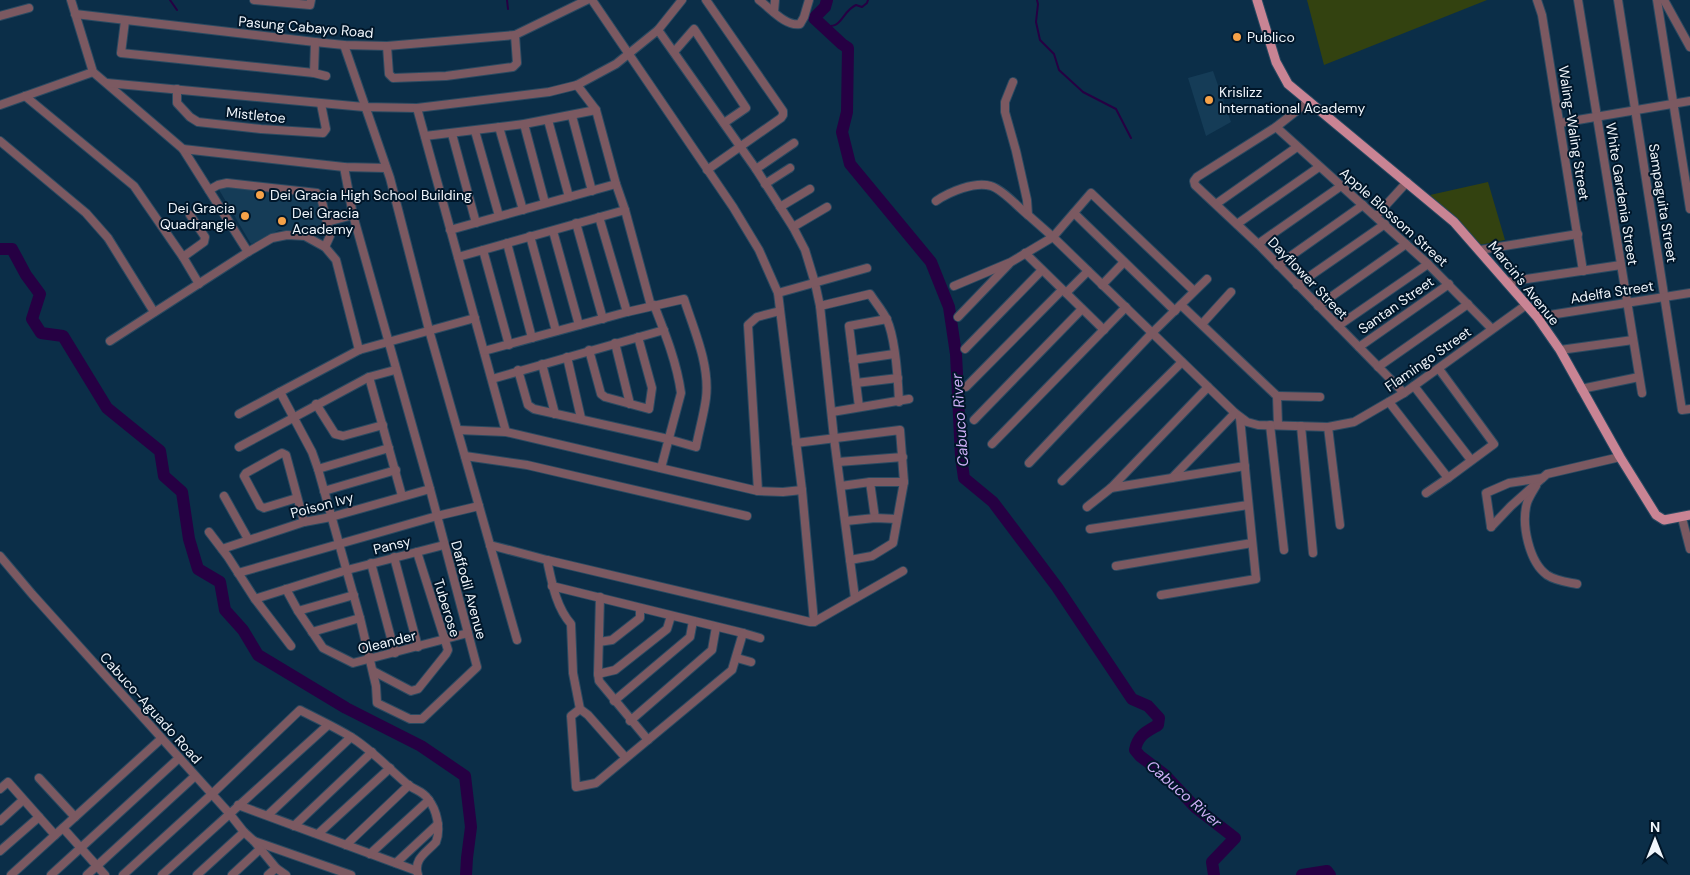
<svg xmlns="http://www.w3.org/2000/svg" width="1690" height="875" font-family="'DM Sans',sans-serif">
	<style>
		.built { fill: #153c57 }
		.green { fill: #334210 }
		.lines { fill: none; stroke-linecap: round; stroke-linejoin: round }
		.stream { stroke: #260043; stroke-width: 2 }
		.river { stroke: #260043; stroke-width: 12 }
		.minor-casing { stroke: #2b4a61; stroke-width: 10 }
		.major-casing { stroke: #2b4a61; stroke-width: 11 }
		.minor { stroke: #7b5961; stroke-width: 8 }
		.major { stroke: #c98494; stroke-width: 9 }
		.poi-dot { fill: #f6a248; stroke: #001629; stroke-width: 2 }
		.labels { text-anchor: middle; dominant-baseline: central; stroke-width: 4; stroke-linejoin: round; paint-order: stroke }
		.street-label { font-size: 14px; fill: #eff5fb; stroke: #001629 }
		.poi-label { font-size: 14px; fill: #eff5fb; stroke: #001629; text-anchor: start }
		.water-label { font-size: 15px; font-style: italic; fill: #ceaff6; stroke: #001629 }
	</style>
	<rect width="100%" height="100%" fill="#0b2e48"/>
	<g class="built">
		<path d="M1213 71 1231 122 1206 136 1188 78Z"/>
		<path d="M229 186 320 193 328 237 279 230 251 244 218 188Z"/>
	</g>
	<g class="green">
		<path d="M1307 0H1487L1324 65Z"/>
		<path d="M1488 182 1505 240 1479 245 1430 195Z"/>
	</g>
	<g class="lines">
		<g class="stream">
			<path d="M170 0 177 10"/>
			<path d="M507 0 508 9"/>
			<path d="M1037 0 1038 4 1036 22 1040 40 1054 54 1059 70 1083 92 1116 109 1131 138"/>
			<path d="M819 22C842 35 840 12 856 5L862 7 867 3 868 0"/>
		</g>
		<g class="river">
			<path d="M827 0 825 7 814 18 842 44 848 48 847 112 842 132 850 164 931 262 949 307 956 354 961 457 964 478 993 502 1057 587 1132 699 1148 706 1159 718 1158 725C1146 732 1138 735 1135 750L1140 756 1165 775 1195 807 1235 838 1212 862 1214 875"/>
			<path d="M0 249H12L26 275 40 294 32 319 41 333 63 336 107 408 160 451 164 476 182 492 189 539 198 569 220 582 225 610 243 630 258 655 346 708 421 746 465 776 471 827 467 858 466 875"/>
			<path d="M1302 875 1327 871 1330 875"/>
		</g>
		<defs>
			<g id="minor">
				<path d="M71 0 93 72 183 149 248 252"/>
				<path d="M254 0 310 5 311 0"/>
				<path d="M592 0 733 207 759 250 778 293 802 490 814 622"/>
				<path d="M706 0 783 111V115L781 118 707 170"/>
				<path d="M759 0C770 8 786 27 800 24L804 17 809 0"/>
				<path d="M1537 0 1542 15 1583 271"/>
				<path d="M1578 0 1642 393"/>
				<path d="M1618 0 1682 410 1690 409"/>
				<path d="M1657 0 1690 209"/>
				<path d="M1664 0 1690 47"/>
				<path d="M774 12 775 0"/>
				<path d="M75 14 315 42 344 45 387 46 515 35 587 0"/>
				<path d="M0 16 29 8"/>
				<path d="M125 21 121 53 314 73 326 76"/>
				<path d="M658 30 756 169 793 227 805 250 815 283 820 306 834 438 855 598"/>
				<path d="M344 45 390 178 429 330 517 640"/>
				<path d="M387 46 389 74 393 78 446 76 513 67 517 63 515 35"/>
				<path d="M674 52 694 29 746 108 724 123"/>
				<path d="M314 73 315 42"/>
				<path d="M1013 82 1005 102V112L1016 151 1027 200 1028 215 1053 237 1235 413 1247 422 1258 425 1328 427 1354 422 1404 393 1526 305"/>
				<path d="M107 83 364 107 417 108 549 92 577 85 616 64 658 30 682 0"/>
				<path d="M577 85 596 110 616 184 625 210 651 306"/>
				<path d="M177 89V103L190 117 198 122 261 129 323 133 326 129 321 104"/>
				<path d="M25 96 134 186 183 257 199 284"/>
				<path d="M1309 101 1276 127 1197 177 1194 181 1195 185 1258 244 1404 393"/>
				<path d="M0 105 93 72"/>
				<path d="M417 108 506 432"/>
				<path d="M572 116 592 191"/>
				<path d="M548 120 569 197"/>
				<path d="M1560 123 1690 101"/>
				<path d="M524 124 545 203"/>
				<path d="M499 127 523 210"/>
				<path d="M1276 127 1428 264 1492 329"/>
				<path d="M475 131 499 216"/>
				<path d="M452 134 476 223"/>
				<path d="M425 136 524 124 596 110"/>
				<path d="M0 141 86 213 108 238 154 312"/>
				<path d="M183 149 344 167 386 168"/>
				<path d="M344 167 353 215 430 489 477 667 422 719H410L377 703 376 686 360 618 318 469 312 452 280 392 359 350 475 318"/>
				<path d="M756 169 794 143"/>
				<path d="M765 184 790 168"/>
				<path d="M209 190 218 185 227 183 317 193 321 197 329 232 330 236 325 247"/>
				<path d="M936 201C949 192 975 181 991 186 1002 189 1019 208 1028 215"/>
				<path d="M1216 204 1297 147"/>
				<path d="M780 207 810 189"/>
				<path d="M1074 213 1175 311"/>
				<path d="M1376 216 1407 182"/>
				<path d="M599 217 627 312"/>
				<path d="M327 222 353 215"/>
				<path d="M576 223 603 319"/>
				<path d="M1237 224 1319 167"/>
				<path d="M793 227 827 207"/>
				<path d="M450 230 616 184"/>
				<path d="M553 231 579 325"/>
				<path d="M530 236 556 331"/>
				<path d="M507 243 532 338"/>
				<path d="M1258 244 1341 186"/>
				<path d="M483 250 509 345"/>
				<path d="M1480 250 1578 234"/>
				<path d="M1025 253 1104 330"/>
				<path d="M183 257 204 242 205 237 190 215"/>
				<path d="M458 257 625 210"/>
				<path d="M1278 265 1363 205"/>
				<path d="M1506 282 1621 265"/>
				<path d="M1102 285 1124 262"/>
				<path d="M1297 285 1385 224"/>
				<path d="M954 286 1011 262 1053 237 1091 193 1194 291"/>
				<path d="M778 293 867 268"/>
				<path d="M1066 293 1088 271"/>
				<path d="M654 305C665 333 677 363 681 393L661 468"/>
				<path d="M1181 305 1277 396 1278 425"/>
				<path d="M820 306 870 294C875 302 883 311 887 320 896 340 898 379 899 402"/>
				<path d="M1318 306 1406 244"/>
				<path d="M958 317 1009 264"/>
				<path d="M1537 317 1690 293"/>
				<path d="M1202 324 1231 292"/>
				<path d="M1338 326 1428 264"/>
				<path d="M110 341 248 252 272 238 287 235 305 236 325 247 336 260 359 350"/>
				<path d="M615 343 630 404"/>
				<path d="M1359 347 1449 284"/>
				<path d="M965 349 1042 270"/>
				<path d="M589 350 601 394 605 397 649 409 652 388 638 337"/>
				<path d="M1560 350 1633 340"/>
				<path d="M484 351 627 312 684 299C694 330 710 365 706 398 704 414 699 431 696 447L668 439 534 409 528 405 518 370"/>
				<path d="M567 357 581 418"/>
				<path d="M853 360 894 354"/>
				<path d="M542 364 555 414"/>
				<path d="M1378 367 1468 304"/>
				<path d="M369 377 402 496"/>
				<path d="M492 379 664 330"/>
				<path d="M856 383 898 378"/>
				<path d="M1414 386 1471 460"/>
				<path d="M966 387 1062 290"/>
				<path d="M1581 389 1639 377"/>
				<path d="M1277 396 1320 397"/>
				<path d="M1389 402 1448 478 1494 444 1439 369"/>
				<path d="M316 404 335 434 343 436 383 425"/>
				<path d="M859 407 849 326 887 319"/>
				<path d="M832 412 909 399"/>
				<path d="M239 414 280 392"/>
				<path d="M974 420 1082 309"/>
				<path d="M1270 425 1284 550"/>
				<path d="M1301 426 1313 553"/>
				<path d="M1328 427 1340 525"/>
				<path d="M458 430 506 432 758 491 783 492 802 490"/>
				<path d="M796 443 900 430 904 482 893 543 872 556 850 560"/>
				<path d="M992 444 1126 307"/>
				<path d="M239 447 369 377 395 370"/>
				<path d="M465 456 527 465 747 516"/>
				<path d="M838 462 903 457"/>
				<path d="M1029 463 1152 333 1207 279"/>
				<path d="M318 469 389 448"/>
				<path d="M1172 478 1235 413"/>
				<path d="M1062 481 1182 362"/>
				<path d="M870 482 875 518"/>
				<path d="M841 486 870 482H904"/>
				<path d="M1536 486C1533 491 1529 497 1527 503 1521 524 1529 562 1547 575 1556 581 1567 582 1577 584"/>
				<path d="M1111 488 1245 466"/>
				<path d="M324 491 396 470"/>
				<path d="M758 491 748 325 757 317 780 311"/>
				<path d="M1426 493 1448 478"/>
				<path d="M224 496 248 539"/>
				<path d="M297 498 264 508 260 506 244 476 246 473 282 453 286 455 304 522"/>
				<path d="M1087 507 1111 488 1208 387"/>
				<path d="M1682 518 1690 549"/>
				<path d="M846 521 875 518 897 519"/>
				<path d="M1491 527 1511 506 1547 474 1620 457"/>
				<path d="M1491 527 1486 493 1509 483 1542 478"/>
				<path d="M1090 529 1248 505"/>
				<path d="M209 532 228 557 255 599 291 646"/>
				<path d="M490 545 547 560 810 622H814L903 571"/>
				<path d="M222 549 304 522 331 517 430 489"/>
				<path d="M0 556 32 594 229 813 244 832 254 841 276 868 286 875"/>
				<path d="M394 557 418 647"/>
				<path d="M547 560C552 583 556 607 571 624L573 673 580 709 588 715 625 757"/>
				<path d="M371 563 395 653"/>
				<path d="M1116 566 1252 543"/>
				<path d="M238 573 437 516 479 506"/>
				<path d="M552 586 743 633 732 670 596 783 576 787 571 716 580 709"/>
				<path d="M286 589 298 611 323 648 353 663 468 633"/>
				<path d="M1161 595 1256 579 1240 418"/>
				<path d="M600 597 598 674 599 681 648 740"/>
				<path d="M255 599 347 570 444 545"/>
				<path d="M298 611 354 595"/>
				<path d="M312 632 360 618"/>
				<path d="M743 633 760 638"/>
				<path d="M599 642 612 640 640 618V608"/>
				<path d="M737 658 751 662"/>
				<path d="M373 671 411 691 418 689 446 654 448 650 417 552"/>
				<path d="M598 674 615 670 667 629 671 616"/>
				<path d="M614 701 690 637 693 621"/>
				<path d="M630 721 712 650 716 627"/>
				<path d="M39 778 75 817"/>
				<path d="M0 789 8 782 55 835"/>
				<path d="M238 805 417 871"/>
				<path d="M268 815 351 737"/>
				<path d="M0 821 23 800"/>
				<path d="M294 826 372 752"/>
				<path d="M63 828 105 875"/>
				<path d="M318 834 390 768"/>
				<path d="M254 841 351 875"/>
				<path d="M346 845 409 785"/>
				<path d="M0 851 39 817"/>
				<path d="M370 854 429 800"/>
				<path d="M396 863 438 824"/>
				<path d="M11 875 161 739"/>
				<path d="M51 875 179 758"/>
				<path d="M87 875 195 776"/>
				<path d="M123 875 212 794 300 710C317 719 335 727 351 737 372 750 388 768 407 784 414 790 423 791 428 799 437 810 441 829 436 842 426 853 413 859 418 875"/>
				<path d="M162 875 328 725"/>
				<path d="M197 875 244 832"/>
				<path d="M232 875 260 849"/>
				<path d="M268 875 276 868"/>
			</g>
			<path id="major" d="M1257 0 1276 62 1288 84 1454 222 1537 317 1560 350 1620 457 1656 515 1664 520 1690 515"/>
		</defs>
		<use href="#minor" class="minor-casing"/>
		<use href="#major" class="major-casing"/>
		<use href="#minor" class="minor"/>
		<use href="#major" class="major"/>
	</g>
	<g class="poi-dot">
		<circle cx="1237" cy="37" r="5"/>
		<circle cx="1209" cy="100" r="5"/>
		<circle cx="260" cy="195" r="5"/>
		<circle cx="245" cy="216" r="5"/>
		<circle cx="282" cy="221" r="5"/>
	</g>
	<g class="labels">
		<g class="street-label">
			<text transform="translate(306 27) rotate(5)">Pasung Cabayo Road</text>
			<text transform="translate(256 115) rotate(6)">Mistletoe</text>
			<text transform="translate(1574 133) rotate(81)">Waling-Waling Street</text>
			<text transform="translate(1622 194) rotate(81)">White Gardenia Street</text>
			<text transform="translate(1663 203) rotate(81)">Sampaguita Street</text>
			<text transform="translate(1394 217) rotate(42)">Apple Blossom Street</text>
			<text transform="translate(1308 278) rotate(46)">Dayflower Street</text>
			<text transform="translate(1524 283) rotate(51)">Marcin's Avenue</text>
			<text transform="translate(1612 292) rotate(-9)">Adelfa Street</text>
			<text transform="translate(1396 305) rotate(-35)">Santan Street</text>
			<text transform="translate(1428 359) rotate(-35)">Flamingo Street</text>
			<text transform="translate(322 505) rotate(-15)">Poison Ivy</text>
			<text transform="translate(392 545) rotate(-14)">Pansy</text>
			<text transform="translate(469 590) rotate(75)">Daffodil Avenue</text>
			<text transform="translate(447 608) rotate(73)">Tuberose</text>
			<text transform="translate(387 642) rotate(-14)">Oleander</text>
			<text transform="translate(151 708) rotate(48)">Cabuco-Aguado Road</text>
		</g>
		<g class="poi-label">
			<text x="1247" y="37">Publico</text>
			<text x="1219" y="92">Krislizz<tspan x="1219" dy="16">International Academy</tspan></text>
			<text x="270" y="195">Dei Gracia High School Building</text>
			<text x="235" y="208" text-anchor="end">Dei Gracia<tspan x="235" dy="16">Quadrangle</tspan></text>
			<text x="292" y="213">Dei Gracia<tspan x="292" dy="16">Academy</tspan></text>
		</g>
		<g class="water-label">
			<text transform="translate(960 420) rotate(-94)">Cabuco River</text>
			<text transform="translate(1184 794) rotate(41)">Cabuco River</text>
		</g>
	</g>
	<g transform="translate(1655 840)" stroke="#001629" stroke-width="4" paint-order="stroke">
	<path d="M0-4L9 19L0 12L-9 19Z" fill="#eff5fb"/>
	<text y="-8" font-size="14" font-weight="bold" text-anchor="middle" fill="#eff5fb">N</text>
	</g>
</svg>
